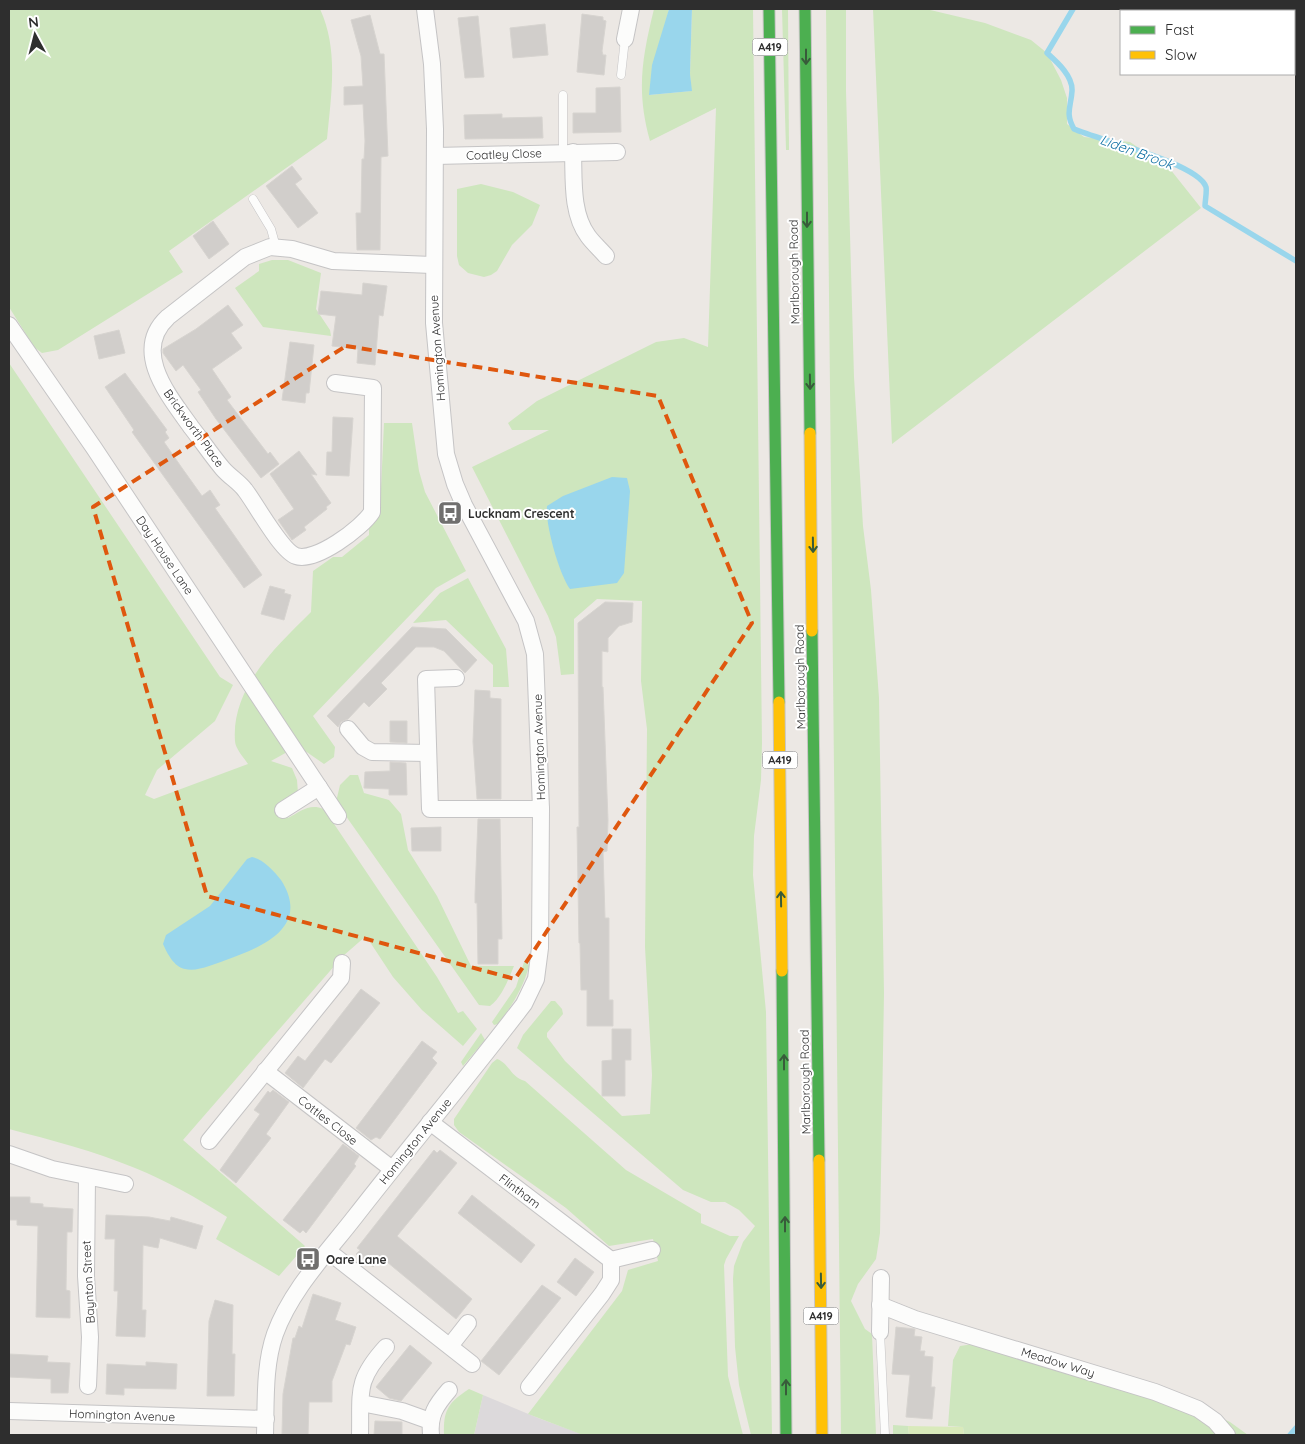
<svg xmlns="http://www.w3.org/2000/svg" width="1305" height="1444" font-family="Quicksand,sans-serif">
	<style>
		.industrial { fill: #dcd9db }
		.green { fill: #cee6be }
		.pitch { fill: #d9eabb }
		.water { fill: #99d6ec }
		.lines { fill: none; stroke-linecap: round; stroke-linejoin: round }
		.stream { stroke: #99d6ec; stroke-width: 5.5 }
		.building { fill: #d1cecb; stroke: #d7d4d0 }
		.lane-casing { stroke: #c5c4c5; stroke-width: 9 }
		.street-casing { stroke: #c5c4c5; stroke-width: 18 }
		.fast-casing { stroke: #c6c5c4; stroke-width: 13 }
		.slow-casing { stroke: #c6c5c4; stroke-width: 13 }
		.lane { stroke: #fcfcfb; stroke-width: 8 }
		.street { stroke: #fcfcfb; stroke-width: 16 }
		.fast { stroke: #4caf50; stroke-width: 11 }
		.slow { stroke: #ffc107; stroke-width: 11 }
		.oneway { stroke: #385b3a }
		.marked { fill: none; stroke: #df570e; stroke-width: 4; stroke-dasharray: 10 6; stroke-linejoin: round }
		.labels { text-anchor: middle; dominant-baseline: central; stroke-width: 4; stroke-linejoin: round; paint-order: stroke }
		.shield { fill: #fff; stroke: #6d6d6d; stroke-width: 1 }
		.shield-label { font-size: 11px; font-weight: bold; fill: #2e2e2e }
		.street-label { font-size: 12px; fill: #2e2e2e; stroke: #fff }
		.poi-label { font-size: 12px; font-weight: bold; fill: #2e2e2e; stroke: #fff; text-anchor: start }
		.water-label { font-size: 14px; font-style: italic; fill: #0d6fa3; stroke: #fff }
	</style>
	<rect width="100%" height="100%" fill="#ece8e4"/>
	<path class="industrial" d="M483 1395 538 1418 584 1435H474Z"/>
	<g class="green">
		<path d="M9 9H320C339 50 331 96 327 139L169 251 183 272 58 350 42 353 34 347 9 307Z"/>
		<path d="M654 9H669L649 95 691 91 690 74 692 9H753L762 743 761 780 754 836 753 875 766 1012 772 1435H751L739 1385 735 1347 733 1279 734 1266 743 1242 755 1226 739 1210 725 1202H711L683 1190 517 1048 523 1035 551 1001H555L562 1009 563 1014 547 1033V1037L565 1061 622 1116 650 1114 652 1075 645 947 647 729 641 681 642 601 597 599 574 619V674L561 675 556 637 548 616 472 467 549 430H512L508 423 537 401 656 342 684 338 708 347 716 108 650 141C636 91 642 58 654 9Z"/>
		<path d="M782 9H788L789 150H786Z"/>
		<path d="M826 9H846V91L854 377 863 526 871 590 879 698 884 993 880 1233 876 1259 858 1284 851 1301 865 1329 872 1334 876 1435H841Z"/>
		<path d="M873 9H926L985 23 1031 40 1047 53 1061 80 1067 98V124L1084 137 1130 142 1170 169 1201 208 892 444Z"/>
		<path d="M481 184 513 192 540 205 532 225 512 245 497 271 491 275 484 277 468 273 459 265 457 256V189Z"/>
		<path d="M272 260H288L321 273 316 309 330 330 331 336 263 327 235 288 259 271V264Z"/>
		<path d="M9 363 220 677 233 685 215 721 157 770 145 795 154 799 248 764C244 758 235 748 235 741 231 687 277 646 311 612L313 571 333 557H342L369 535V526L380 510 384 423H412L419 471 425 492 466 571 436 588 313 716 335 747 334 757 324 764 298 746 271 761 292 768 297 780 298 793 281 804 288 818C301 811 309 803 324 809L437 977 458 1013 463 1011 477 1029 463 1046 422 1010 393 977 366 936 343 956 183 1140 305 1246 279 1276 216 1239 227 1217C197 1198 167 1181 135 1168 94 1151 51 1140 9 1129Z"/>
		<path d="M468 578 506 649 509 687H493V665L446 620 413 623 440 593Z"/>
		<path d="M350 775H358L364 793 389 800 401 814 408 850 437 896 471 966H514C508 980 502 997 490 1006L479 1005 336 802 340 785Z"/>
		<path d="M524 962 528 963 529 966C523 988 512 1006 498 1024L494 1025 492 1022 516 987Z"/>
		<path d="M481 1033 485 1040 463 1066 461 1062Z"/>
		<path d="M497 1059C509 1063 511 1078 525 1081L626 1170 701 1214V1223L730 1236H739L726 1259 724 1265 728 1376 743 1435H583L528 1414 622 1291 628 1270 658 1261 653 1239 609 1246 566 1208 459 1132 454 1125V1119L492 1063Z"/>
		<path d="M974 1344 1200 1408 1230 1422 1248 1435H964L963 1427 948 1426 953 1360 960 1346Z"/>
		<path d="M469 1389 483 1395 474 1435H444C443 1410 448 1403 469 1389Z"/>
		<path d="M893 1425 908 1426 909 1435H893Z"/>
		<path d="M128 1434H245L247 1435H127Z"/>
	</g>
	<path class="pitch" d="M908 1426 963 1427 964 1435H909Z"/>
	<g class="water">
		<path d="M669 9H692L690 74 692 91 649 95 652 65Z"/>
		<path d="M612 477 627 478 630 491 624 573 617 583 570 589C559 574 545 524 547 506L563 496Z"/>
		<path d="M252 857C263 859 274 871 281 880 311 927 263 947 226 960 214 964 198 972 185 969 174 967 167 953 163 944L166 935 210 906 247 859Z"/>
	</g>
	<g class="lines">
		<g class="stream">
			<path d="M1073 9 1047 53C1057 62 1073 76 1072 91 1071 107 1065 113 1074 129 1099 140 1198 163 1206 187 1207 192 1205 201 1205 206L1296 261"/>
			<path d="M1290 1435 1296 1428"/>
		</g>
	</g>
	<g class="building">
		<path d="M582 14 603 17V20L606 21 602 51 603 55H606L604 75 577 72Z"/>
		<path d="M370 15 380 54H384L388 156 381 157 380 250H357L356 213H361L362 159H364L365 141 363 104 344 105V87L363 86 361 56 351 20Z"/>
		<path d="M478 16 484 77 465 78 458 18Z"/>
		<path d="M545 24 548 55 513 58 510 28Z"/>
		<path d="M620 87 621 132 573 133V113H596V88Z"/>
		<path d="M502 114V118L542 117 543 138 465 139 464 115Z"/>
		<path d="M292 166 302 179 295 184 318 213 298 228 266 186Z"/>
		<path d="M213 221 229 244 209 259 193 236Z"/>
		<path d="M363 283 387 286 383 316 379 315 375 365 357 363 358 349 332 346 336 316 318 314 321 291 362 295Z"/>
		<path d="M228 305 243 325 231 333 242 348 212 369 231 397 227 400 268 454 270 452 279 464 261 478 216 419 198 392 201 390 183 365 176 371 163 353V349L196 329Z"/>
		<path d="M119 330 125 353 99 359 94 336Z"/>
		<path d="M290 342 314 345 309 393H306L305 403 282 400Z"/>
		<path d="M125 373 167 430 165 432 169 438 164 442 182 468 202 496 210 490 220 505 215 508 262 575 244 588 132 432 134 430 105 387Z"/>
		<path d="M333 417 353 418 349 476 326 475 327 452H332Z"/>
		<path d="M299 451 317 475 311 474 331 503 326 507 327 509 304 527 306 530 292 540 278 520 294 509 270 474Z"/>
		<path d="M270 586 285 590 284 593 291 595 284 620 261 614Z"/>
		<path d="M605 602 633 603 632 622 619 626 608 638V652L602 651V687H603L608 820 607 851 603 852 605 918H609V1000H613V1026H587V990H581L580 943H579L577 827H579L578 623Z"/>
		<path d="M412 627 446 629 477 660 465 673 444 651 434 647H416L381 683 387 689 369 707 364 702 348 719 341 722 338 727 327 716Z"/>
		<path d="M475 690 490 691V698L501 699V799H477L473 742Z"/>
		<path d="M390 721H407V743L390 742Z"/>
		<path d="M390 762 406 763 407 795H389V789L364 788 365 772 390 771Z"/>
		<path d="M478 819H500L502 939H498V964H478L477 903H475V895Z"/>
		<path d="M441 827V851H412L411 828Z"/>
		<path d="M361 989 380 1003 331 1063 325 1059 303 1088 285 1073 298 1056 305 1061Z"/>
		<path d="M612 1029H631V1060H625V1096H602V1061L612 1060Z"/>
		<path d="M422 1041 437 1052 432 1058 437 1063 380 1139 376 1137 371 1140 356 1128Z"/>
		<path d="M273 1090 289 1102 266 1134 271 1138 236 1183 220 1170 260 1114 254 1110 268 1091 270 1093Z"/>
		<path d="M343 1144 359 1156 354 1164 356 1166 306 1233 303 1230 300 1233 283 1220Z"/>
		<path d="M434 1150 437 1153 440 1150 457 1163 397 1236 472 1299 456 1319 381 1257 373 1267 356 1254 360 1250 357 1248Z"/>
		<path d="M472 1195 535 1245 521 1263 458 1213Z"/>
		<path d="M9 1197H30V1203L43 1204V1207L73 1209 72 1232H67L66 1290 70 1291V1318L36 1317 38 1226 17 1225V1220H9Z"/>
		<path d="M106 1215 149 1217 170 1221 171 1217 203 1226 196 1249 160 1238 158 1248 143 1245 142 1310H146L145 1337 116 1336 118 1291H114L115 1239H105Z"/>
		<path d="M575 1258 594 1272 576 1296 557 1282Z"/>
		<path d="M542 1285 561 1298 499 1375 481 1361Z"/>
		<path d="M313 1294 341 1303 335 1320 356 1327 350 1345 346 1344 332 1381V1402H309L308 1435 282 1434 283 1394 293 1338H295L299 1326 302 1328Z"/>
		<path d="M215 1300 233 1305 232 1354H235L234 1396H207L209 1321Z"/>
		<path d="M896 1327 915 1329 914 1336 922 1337 920 1351H925L924 1356 933 1357 931 1387H935L932 1419 906 1417 910 1375 892 1374Z"/>
		<path d="M410 1345 432 1363 401 1401 389 1398 376 1387Z"/>
		<path d="M9 1354 48 1356 47 1362 70 1363 68 1393H51V1379L9 1377Z"/>
		<path d="M146 1362 177 1364 176 1389 124 1388V1395L106 1394 107 1364 146 1366Z"/>
		<path d="M375 1421 402 1422V1435H374Z"/>
	</g>
	<g class="lines">
		<defs>
			<g id="lane">
				<path d="M621 75 625 39"/>
				<path d="M563 95V153"/>
				<path d="M253 199 271 229 276 247"/>
				<path d="M880 1332 885 1435"/>
			</g>
			<g id="street">
				<path d="M625 39 631 9"/>
				<path d="M573 152C574 179 571 213 588 236 593 243 600 249 606 256"/>
				<path d="M435 156 617 152"/>
				<path d="M9 325 94 448 338 816"/>
				<path d="M335 383 373 388 372 512C362 528 315 563 296 556 281 551 256 504 245 490 239 482 230 477 223 469 212 456 202 441 191 427 169 396 131 351 168 317L245 257 270 247 292 249 333 261 432 265"/>
				<path d="M456 678 426 679 430 809H541"/>
				<path d="M348 729 363 747 372 752 428 753"/>
				<path d="M283 810 319 787"/>
				<path d="M265 1071 392 1169"/>
				<path d="M430 1122 611 1260V1280L602 1294 529 1387"/>
				<path d="M209 1141 341 978 342 963"/>
				<path d="M9 1154 52 1169 125 1184"/>
				<path d="M87 1178 86 1276 90 1337 88 1386"/>
				<path d="M328 1251 472 1364"/>
				<path d="M611 1260 652 1250"/>
				<path d="M880 1305 915 1319 1155 1392 1198 1409 1215 1421 1227 1435"/>
				<path d="M880 1332 881 1278"/>
				<path d="M450 1346 468 1323"/>
				<path d="M361 1403 402 1411 430 1421"/>
				<path d="M9 1411 266 1419"/>
				<path d="M265 1435C266 1402 264 1365 275 1334 291 1290 326 1254 354 1218 410 1146 469 1076 524 1004L536 979 540 948 541 809 535 654 526 621 464 505 455 484 446 454 434 323 435 129 432 64 425 9"/>
				<path d="M360 1435C361 1392 355 1381 386 1347"/>
				<path d="M431 1435C429 1415 436 1405 449 1390"/>
			</g>
			<g id="fast">
				<path d="M769 9 779 702"/>
				<path d="M805 9 810 433"/>
				<path d="M812 631 819 1160"/>
				<path d="M782 971 786 1435"/>
			</g>
			<g id="slow">
				<path d="M810 433 812 631"/>
				<path d="M779 702 782 971"/>
				<path d="M819 1160 822 1435"/>
			</g>
		</defs>
		<use href="#lane" class="lane-casing"/>
		<use href="#street" class="street-casing"/>
		<use href="#fast" class="fast-casing"/>
		<use href="#slow" class="slow-casing"/>
		<use href="#lane" class="lane"/>
		<use href="#street" class="street"/>
		<use href="#fast" class="fast"/>
		<use href="#slow" class="slow"/>
	</g>
	<defs><path id="oneway-shaft" d="M-6 0H5M1.5-3L5.5 0L1.5 3" fill="none" stroke-width="1.6" stroke-linecap="round" stroke-linejoin="round" transform="scale(1.25)"/></defs>
	<g class="oneway">
		<use href="#oneway-shaft" transform="translate(806 57) rotate(90)"/>
		<use href="#oneway-shaft" transform="translate(807 220) rotate(90)"/>
		<use href="#oneway-shaft" transform="translate(810 382) rotate(89)"/>
		<use href="#oneway-shaft" transform="translate(813 545) rotate(89)"/>
		<use href="#oneway-shaft" transform="translate(781 899) rotate(-91)"/>
		<use href="#oneway-shaft" transform="translate(784 1062) rotate(-90)"/>
		<use href="#oneway-shaft" transform="translate(785 1224) rotate(-90)"/>
		<use href="#oneway-shaft" transform="translate(821 1281) rotate(89)"/>
		<use href="#oneway-shaft" transform="translate(786 1387) rotate(-90)"/>
	</g>
	<path class="marked" d="M346 346 658 396 752 623 515 979 207 896 93 507Z"/>
	<defs>
		<symbol id="bus-square" viewBox="-11 -11 22 22"><rect x="-9" y="-9" width="18" height="18" rx="4" fill="#706f6e" stroke="#fff"/><path d="M-5-6H5V4H4V6H2V4H-2V6H-4V4H-5ZM-3.5-4V0h7V-4ZM-3.5 1.2v1.5H-2V1.2ZM2 1.2v1.5H3.5V1.2Z" fill="#fff"/></symbol>
	</defs>
	<g fill-rule="evenodd">
		<use href="#bus-square" x="436" y="499" width="28" height="28"/>
		<use href="#bus-square" x="294" y="1245" width="28" height="28"/>
	</g>
	<g class="labels">
		<g class="shield">
			<rect x="752.5" y="38.5" width="35" height="17" rx="4"/>
			<rect x="762.5" y="751.5" width="35" height="17" rx="4"/>
			<rect x="803.5" y="1307.5" width="35" height="17" rx="4"/>
		</g>
		<g class="shield-label">
			<text x="770" y="47">A419</text>
			<text x="780" y="760">A419</text>
			<text x="821" y="1316">A419</text>
		</g>
		<g class="street-label">
			<text transform="translate(504 154) rotate(-2)">Coatley Close</text>
			<text transform="translate(794 272) rotate(-91)">Marlborough Road</text>
			<text transform="translate(437 348) rotate(-94)">Homington Avenue</text>
			<text transform="translate(194 428) rotate(54)">Brickworth Place</text>
			<text transform="translate(165 555) rotate(56)">Day House Lane</text>
			<text transform="translate(800 677) rotate(-91)">Marlborough Road</text>
			<text transform="translate(539 747) rotate(-92)">Homington Avenue</text>
			<text transform="translate(805 1082) rotate(-91)">Marlborough Road</text>
			<text transform="translate(328 1120) rotate(38)">Cottles Close</text>
			<text transform="translate(415 1141) rotate(-51)">Homington Avenue</text>
			<text transform="translate(520 1191) rotate(37)">Flintham</text>
			<text transform="translate(88 1282) rotate(-93)">Baynton Street</text>
			<text transform="translate(1058 1362) rotate(17)">Meadow Way</text>
			<text transform="translate(122 1415) rotate(2)">Homington Avenue</text>
		</g>
		<g class="poi-label">
			<text x="468" y="513">Lucknam Crescent</text>
			<text x="326" y="1259">Oare Lane</text>
		</g>
		<g class="water-label">
			<text transform="translate(1137 152) rotate(20)">Liden Brook</text>
		</g>
	</g>
	<rect width="1305" height="1444" fill="none" stroke="#2e2e2e" stroke-width="20"/>
	<rect x="1120" y="10" width="175" height="65" fill="#ffffff" stroke="#ababab"/>
	<rect x="1130" y="26" width="25" height="8" fill="#4caf50" stroke="#ababab"/>
	<text x="1165" y="35" font-size="15" fill="#2e2e2e">Fast</text>
	<rect x="1130" y="51" width="25" height="8" fill="#ffc107" stroke="#ababab"/>
	<text x="1165" y="60" font-size="15" fill="#2e2e2e">Slow</text>
	<g transform="translate(35 35) rotate(353)" stroke="#ffffff" stroke-width="4" paint-order="stroke">
	<path d="M0-4L9 19L0 12L-9 19Z" fill="#2e2e2e"/>
	<text y="-8" font-size="14" font-weight="bold" text-anchor="middle" fill="#2e2e2e">N</text>
	</g>
</svg>
